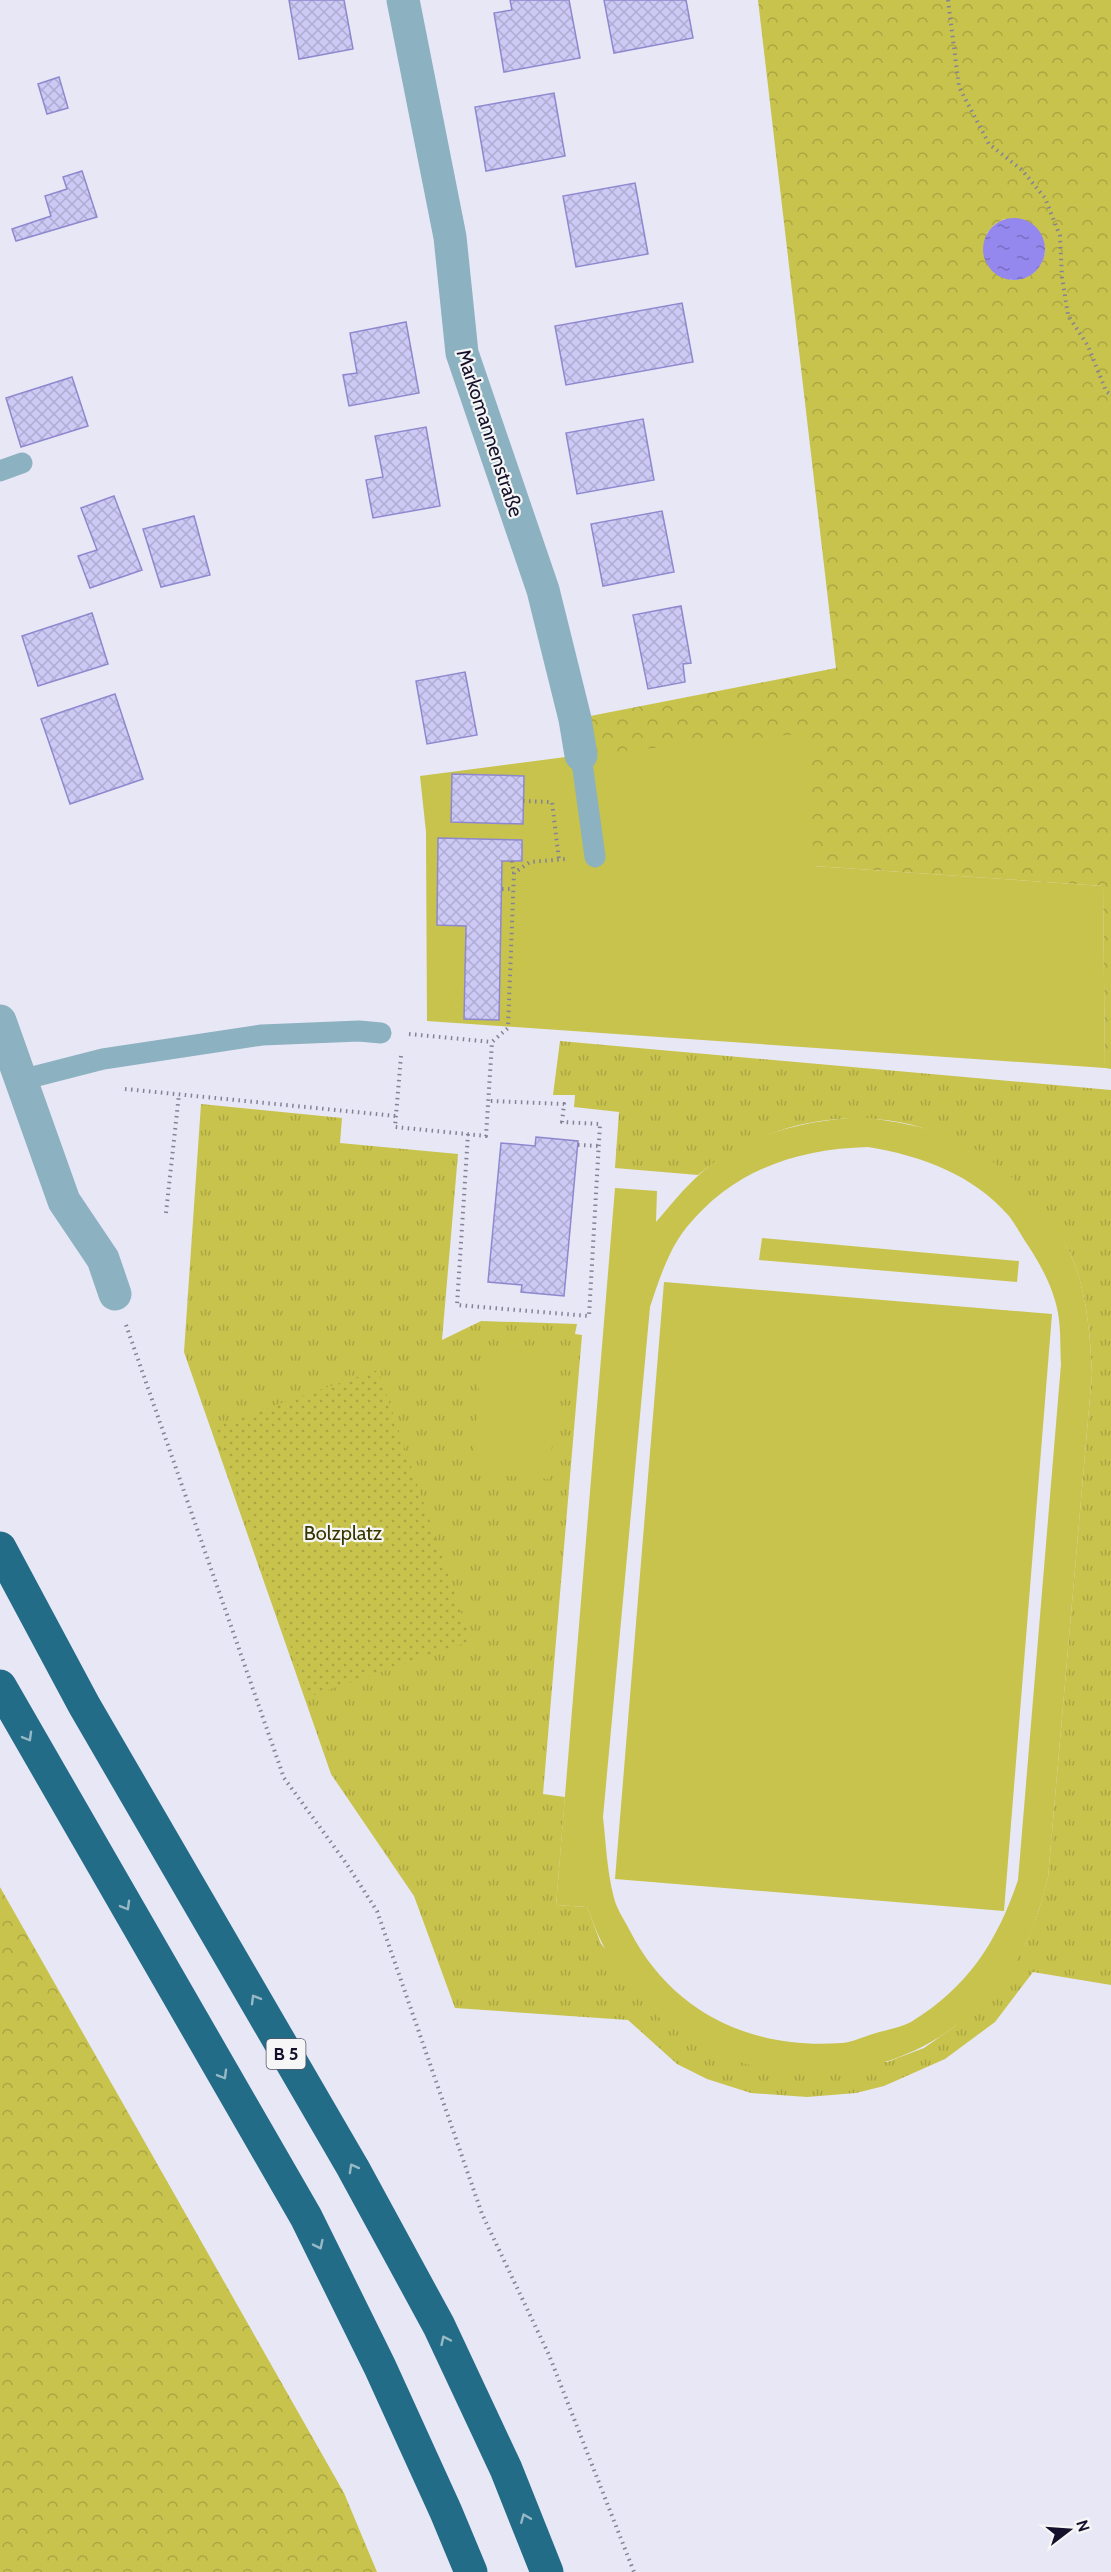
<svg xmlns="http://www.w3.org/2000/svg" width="1111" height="2572" font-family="Cabin,sans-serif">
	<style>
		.grass { fill: url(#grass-tufts) }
		.forest { fill: url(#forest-crowns); fill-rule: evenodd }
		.park { fill: url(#park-dots) }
		.pitch { fill: #c8c34c; fill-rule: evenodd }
		.water { fill: url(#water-ripples) }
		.building { fill: url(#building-cross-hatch); stroke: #8e88ce; stroke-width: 1.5 }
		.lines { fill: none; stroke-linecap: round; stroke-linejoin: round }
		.path { stroke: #848297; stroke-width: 4; stroke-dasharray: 1.5 4.5; stroke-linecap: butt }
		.lane { stroke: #8cb1c1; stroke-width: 21 }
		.street { stroke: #8cb1c1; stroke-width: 33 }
		.highway { stroke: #236c88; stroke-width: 33 }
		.oneway { stroke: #97b8c4 }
		.labels { text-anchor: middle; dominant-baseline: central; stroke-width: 4.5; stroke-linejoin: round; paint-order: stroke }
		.shield { fill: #f6f6f6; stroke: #585669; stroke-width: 1.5 }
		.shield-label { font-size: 18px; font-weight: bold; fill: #15112c }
		.street-label { font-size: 20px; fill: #15112c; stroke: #f6f6f6 }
		.park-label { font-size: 20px; fill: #383600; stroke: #f6f6f6 }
	</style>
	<defs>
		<pattern id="grass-tufts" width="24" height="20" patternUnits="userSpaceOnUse" patternTransform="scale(1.5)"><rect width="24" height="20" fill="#c8c34c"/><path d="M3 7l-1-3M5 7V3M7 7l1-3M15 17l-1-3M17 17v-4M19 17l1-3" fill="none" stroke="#aba643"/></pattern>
		<pattern id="forest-crowns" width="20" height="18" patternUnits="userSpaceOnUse" patternTransform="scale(1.5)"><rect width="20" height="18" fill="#c8c34c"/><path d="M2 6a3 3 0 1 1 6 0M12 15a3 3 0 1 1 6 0" fill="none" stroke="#aba643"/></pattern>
		<pattern id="park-dots" width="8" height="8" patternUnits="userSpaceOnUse" patternTransform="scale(1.5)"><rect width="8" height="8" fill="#c8c34c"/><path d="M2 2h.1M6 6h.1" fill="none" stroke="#aba643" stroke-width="1.8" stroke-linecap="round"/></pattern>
		<pattern id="water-ripples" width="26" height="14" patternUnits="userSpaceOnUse" patternTransform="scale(1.5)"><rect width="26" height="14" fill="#9487ee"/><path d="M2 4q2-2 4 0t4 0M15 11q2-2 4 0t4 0" fill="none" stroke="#786dc1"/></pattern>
		<pattern id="building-cross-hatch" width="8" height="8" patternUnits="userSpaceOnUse" patternTransform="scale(1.5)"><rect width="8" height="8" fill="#cccaf5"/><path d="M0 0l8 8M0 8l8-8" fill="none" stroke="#aeacd2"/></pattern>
	</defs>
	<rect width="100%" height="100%" fill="#e7e7f6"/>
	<path class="grass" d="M560 1041 1111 1090V1985L1033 1972 995 2022 945 2059 884 2086 856 2093 807 2097 751 2093 707 2079 677 2064 628 2020 455 2008 414 1896 331 1774 184 1352 201 1104 342 1118 340 1143 458 1154 442 1340 481 1321 577 1324 575 1334 582 1335 543 1794 565 1797 556 1905 587 1907 601 1944 676 2030 887 2062 924 2048 954 2027 980 2004 1005 1975 1026 1943 1038 1913 1048 1878 1092 1374C1090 1333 1087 1291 1070 1253 1062 1236 1048 1219 1036 1204 951 1099 801 1092 698 1175L615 1168 619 1112 574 1107 575 1095H553Z"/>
	<g class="forest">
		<path d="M758 0H1111V1069L1105 1068 1103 886 814 866 581 755 575 719 836 668ZM1004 219 1045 252C1041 271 1029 280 1010 280L987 233 994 225Z"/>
		<path d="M0 1887 344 2493 377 2572H0Z"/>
	</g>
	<path class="park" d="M378 1370 471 1641 308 1697 215 1426Z"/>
	<g class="pitch">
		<path d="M808 733 814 866 1103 886 1105 1068 427 1021 426 832 420 776 581 755Z"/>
		<path d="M862 1117C898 1122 940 1128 972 1147 1010 1171 1051 1211 1070 1253 1087 1291 1090 1333 1092 1374L1048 1878C1042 1900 1036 1922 1026 1943 952 2085 764 2118 648 2007 618 1979 601 1945 587 1907L556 1905 615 1188 657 1191 656 1222C670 1206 684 1188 700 1174 746 1133 803 1121 862 1117ZM868 1147C922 1156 972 1174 1009 1216 1016 1225 1022 1237 1029 1247 1042 1267 1054 1290 1058 1313 1061 1330 1060 1347 1061 1364L1018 1880C997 1942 968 1987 911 2022 901 2027 887 2030 876 2033 865 2036 853 2042 842 2043 752 2050 672 2013 630 1931 625 1921 617 1910 614 1898 607 1872 606 1844 603 1817L650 1307C659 1280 668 1251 686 1228 733 1170 796 1149 868 1147Z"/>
		<path d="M762 1238 1019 1261 1017 1282 759 1260Z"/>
		<path d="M664 1282 1052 1314 1004 1911 615 1879Z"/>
		<path d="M482 1348 560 1354 549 1479 472 1473Z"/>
	</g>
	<circle class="water" cx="1014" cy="249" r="31"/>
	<g class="building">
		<path d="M289 0H344L353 49 299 59Z"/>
		<path d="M510 0H569L580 58 504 72 494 13 512 10Z"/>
		<path d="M604 0H686L693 38 614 53Z"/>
		<path d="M59 77 68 108 47 114 38 84Z"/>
		<path d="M554 93 565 156 486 171 475 107Z"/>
		<path d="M82 171 97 217 16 241 12 229 51 216 45 196 67 189 63 177Z"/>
		<path d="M635 183 648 254 576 267 563 196Z"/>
		<path d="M682 303 693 362 566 385 555 326Z"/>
		<path d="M406 322 419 393 349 406 343 375 357 373 350 333Z"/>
		<path d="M72 377 88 426 21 447 6 398Z"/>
		<path d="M643 419 654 480 577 494 566 433Z"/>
		<path d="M426 427 440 506 373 518 366 480 383 477 375 436Z"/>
		<path d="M114 496 142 570 90 588 78 556 97 550 81 508Z"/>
		<path d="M662 511 674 572 603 586 591 524Z"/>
		<path d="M194 516 210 575 161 587 143 529Z"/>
		<path d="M681 606 691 663 683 664 685 682 648 689 633 615Z"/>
		<path d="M92 613 108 664 38 686 22 636Z"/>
		<path d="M465 672 477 735 427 744 416 681Z"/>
		<path d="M115 694 143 779 70 804 41 719Z"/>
		<path d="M452 774 524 776 523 824 451 822Z"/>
		<path d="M438 838 522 840V861H502L499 1020 464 1019 466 926 437 925Z"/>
		<path d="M536 1137 578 1141 564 1296 521 1292 522 1285 488 1282 501 1143 535 1146Z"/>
	</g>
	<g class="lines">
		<g class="path">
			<path d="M948 0 959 87 989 144 1022 170 1045 198 1060 236 1062 277 1068 315 1088 346 1106 391 1111 395"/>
			<path d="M523 801 552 802 559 860"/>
			<path d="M512 861 514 873"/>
			<path d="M502 889H514"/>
			<path d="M409 1034 492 1042"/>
			<path d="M401 1056 395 1127 486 1136 492 1042 508 1028 514 873 530 862 565 859"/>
			<path d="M125 1089 396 1116"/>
			<path d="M468 1134 457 1305 589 1316 600 1124 562 1122 564 1104 490 1101"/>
			<path d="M578 1145 599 1146"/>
			<path d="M166 1213 179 1094"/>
			<path d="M126 1325 284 1778 346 1863 377 1911 482 2214 549 2355 634 2572"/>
		</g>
		<g class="lane">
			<path d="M0 471 22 463"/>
			<path d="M581 755 595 857"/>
			<path d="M21 1080 103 1059 262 1035 359 1031 381 1033"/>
		</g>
		<g class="street">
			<path d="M403 0 450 237 462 353 543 590 575 719 581 755"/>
			<path d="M0 1021 64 1201 103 1259 115 1294"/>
		</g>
		<g class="highway">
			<path d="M0 1548 84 1705 353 2168 439 2326 506 2469 547 2572"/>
			<path d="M0 1686 306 2217 380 2367 446 2512 471 2572"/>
		</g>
	</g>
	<defs><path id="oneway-chevron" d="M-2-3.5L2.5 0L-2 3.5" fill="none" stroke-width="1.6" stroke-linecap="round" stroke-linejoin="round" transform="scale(1.5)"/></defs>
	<g class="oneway">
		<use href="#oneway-chevron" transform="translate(28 1737) rotate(60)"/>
		<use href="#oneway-chevron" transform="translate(126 1906) rotate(60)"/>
		<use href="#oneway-chevron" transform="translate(255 1999) rotate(-120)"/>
		<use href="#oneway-chevron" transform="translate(223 2075) rotate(60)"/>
		<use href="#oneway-chevron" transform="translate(353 2168) rotate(-119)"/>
		<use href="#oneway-chevron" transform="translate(319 2245) rotate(64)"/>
		<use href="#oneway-chevron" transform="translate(445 2340) rotate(-115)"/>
		<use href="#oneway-chevron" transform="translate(525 2518) rotate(-112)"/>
	</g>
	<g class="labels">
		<rect class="shield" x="266.5" y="2039" width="39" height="30" rx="4.5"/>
		<g class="shield-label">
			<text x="286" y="2054">B 5</text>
		</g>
		<g class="street-label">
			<text transform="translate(490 433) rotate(72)">Markomannenstraße</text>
		</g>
		<g class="park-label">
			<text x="343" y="1533">Bolzplatz</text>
		</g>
	</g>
	<g transform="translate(1069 2530) rotate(73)" stroke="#f6f6f6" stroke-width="4.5" paint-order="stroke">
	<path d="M0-4.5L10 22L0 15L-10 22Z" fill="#15112c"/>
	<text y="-9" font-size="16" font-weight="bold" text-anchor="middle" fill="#15112c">N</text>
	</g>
</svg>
